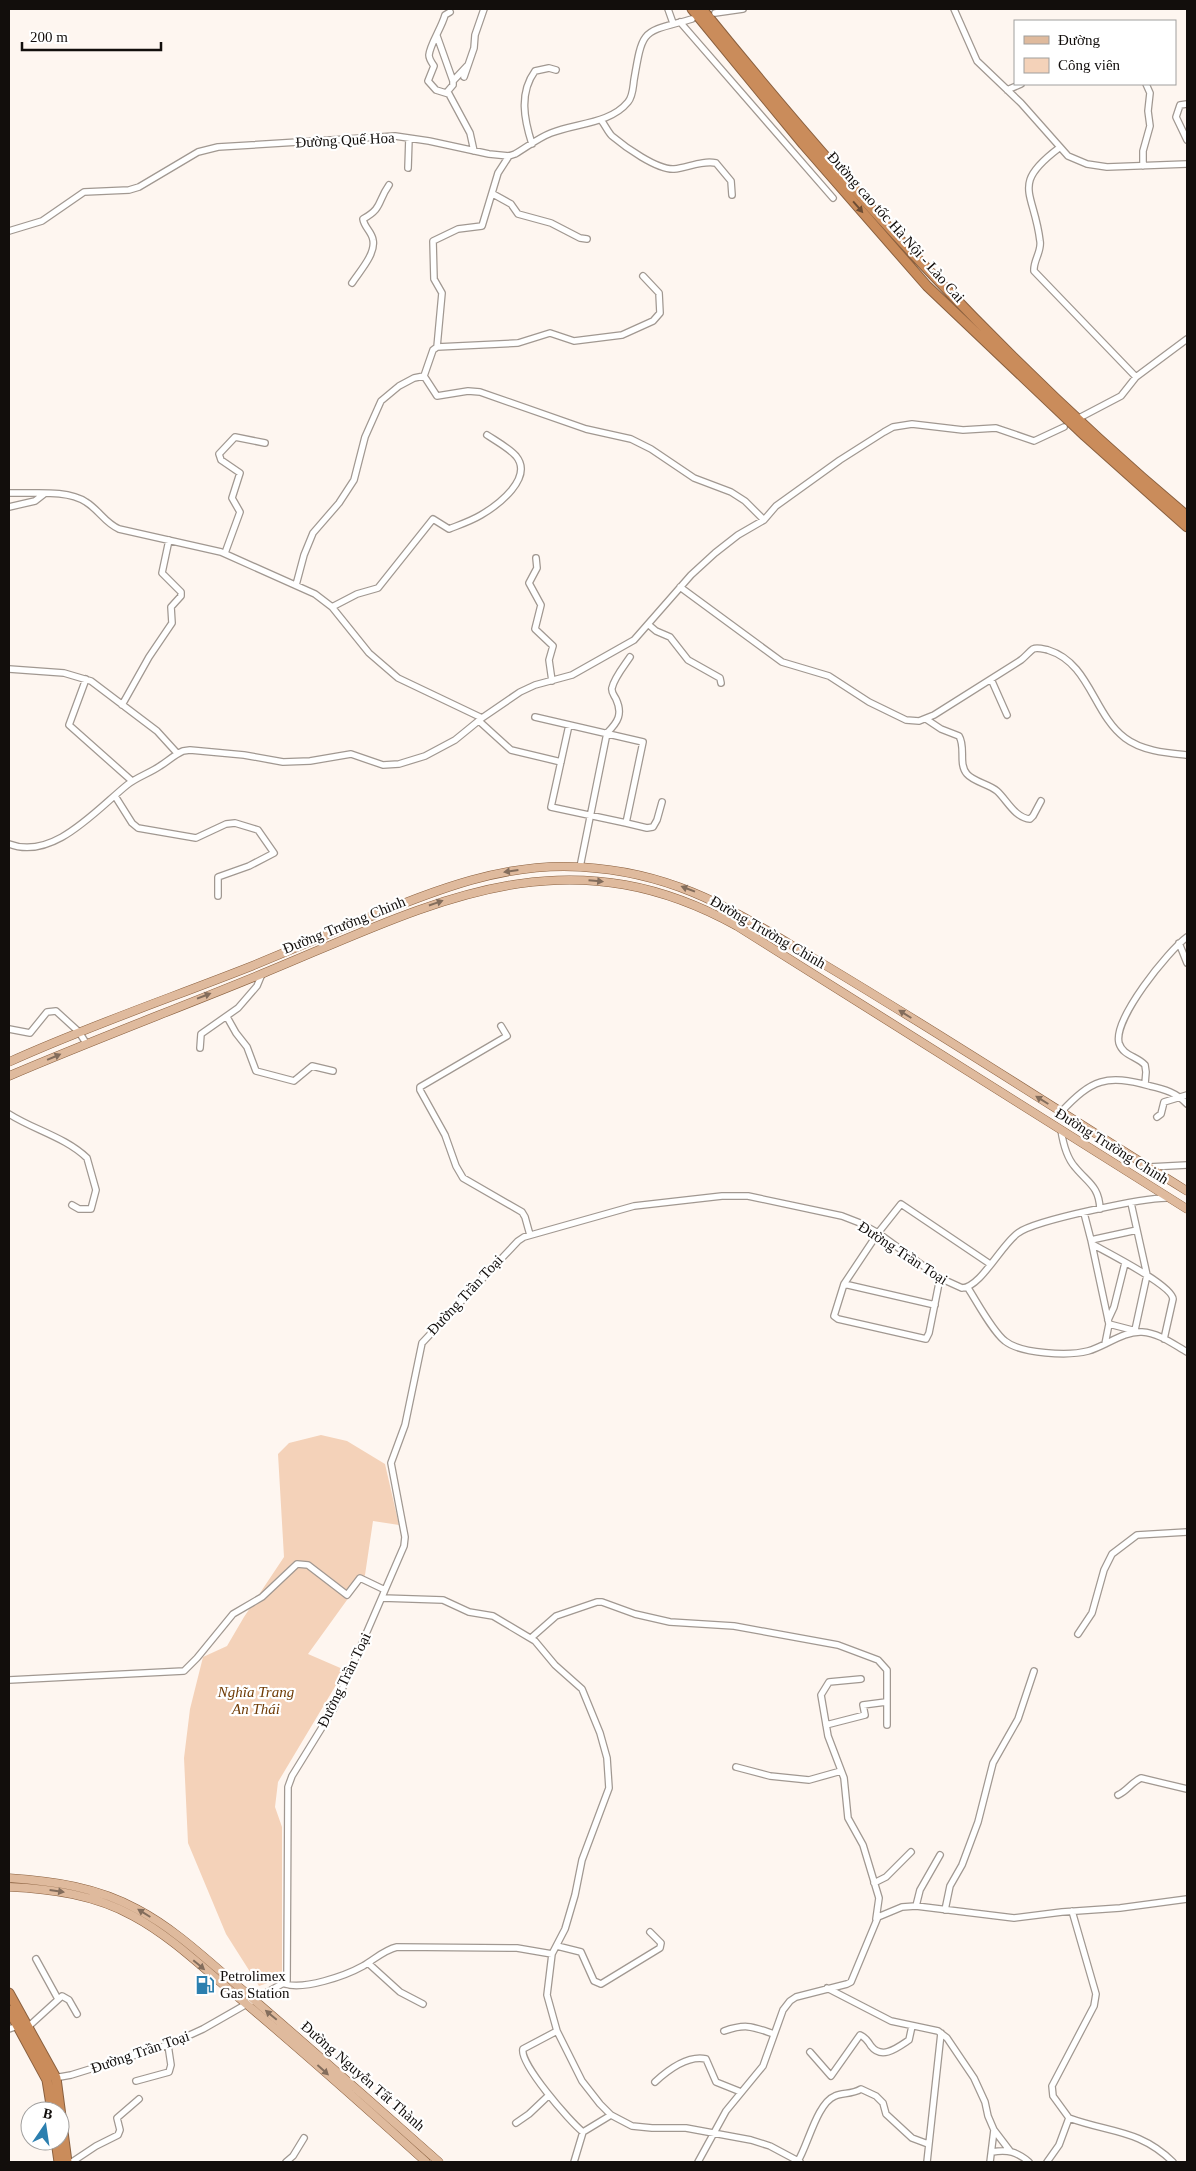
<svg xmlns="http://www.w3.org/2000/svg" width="1196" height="2171" viewBox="0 0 1196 2171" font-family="Georgia,serif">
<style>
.green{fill:#f4d2b9}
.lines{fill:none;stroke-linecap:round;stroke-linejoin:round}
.minor-casing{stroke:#a19891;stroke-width:8}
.major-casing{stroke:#8a603f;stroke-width:9}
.highway-casing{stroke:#8a603f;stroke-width:11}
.minor{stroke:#fff;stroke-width:5.5}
.major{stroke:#dfba9d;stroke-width:8}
.highway{stroke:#ca8c5b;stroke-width:9}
.oneway{fill:#6e4d34}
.oneway2{fill:#836d5c}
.labels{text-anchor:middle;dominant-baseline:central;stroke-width:4.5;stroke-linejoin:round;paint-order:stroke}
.street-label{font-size:15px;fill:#120e0c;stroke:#fff}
.park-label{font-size:15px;font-style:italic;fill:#703c06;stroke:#fff}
.poi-label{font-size:15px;fill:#120e0c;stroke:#fff;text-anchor:start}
</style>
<rect width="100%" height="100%" fill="#fef6f0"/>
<path class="green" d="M321 1435 347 1441 385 1464 399 1525 373 1521 365 1575 308 1654 345 1670 278 1782 275 1807 282 1827V1978L259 1986 226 1934 188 1843 184 1758 190 1709 203 1657 227 1646 244 1617 284 1557 278 1454 289 1443Z"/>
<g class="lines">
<g class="minor-casing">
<path id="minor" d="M668 9 673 23
M954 9 977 61 1021 103 1068 156 1087 164 1107 167 1187 164
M450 12 445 15C442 27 430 44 429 55 429 59 432 63 434 66L428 81 436 90 449 94 470 133 474 151
M715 13 743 9
M680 22 833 198
M437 36 453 81V85L447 92
M464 77 474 48 475 35 484 9
M453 81 467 66
M1007 90 1021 84
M1187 104 1180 105 1176 117 1187 140
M601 120C605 125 608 132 612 136 625 147 657 170 674 169 687 168 702 160 716 163L731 181 732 195
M532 144C524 119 519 93 535 71L549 68 556 70
M1059 148C1010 185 1034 191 1040 241 1042 251 1033 261 1034 271L1136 377
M1143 166V151L1150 126 1148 111 1150 93 1146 84
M408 168 409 138
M493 194 511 204 518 214 551 223 580 238 587 239
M9 231 42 221 84 192 129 190 139 187 198 152 218 147 395 136 429 141 489 154 509 156 515 154C527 147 538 138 551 133 576 123 610 124 628 102 633 96 633 87 634 80 643 27 642 33 692 19
M352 283C359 272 376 254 373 240 372 232 364 227 363 219 383 208 377 202 389 185
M437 347 442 293 434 279 433 241 458 229 482 226 498 173 509 156
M424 376 437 396 468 391 480 392 586 429 631 439 651 449 694 478 731 492 745 501 764 520
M1081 417 1121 396 1136 377 1187 339
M9 493C32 494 67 489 86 502 99 510 105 523 119 529L221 552 315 594 332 607 369 653 398 678 482 718
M9 507 35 501 44 494
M225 553 240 512 232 498 240 473 221 460 219 454 235 437 265 443
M536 558 537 568 529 583 541 605 535 629 553 646 549 660 552 681
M296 585 304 555 313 533 339 503 354 480 365 437 381 401 399 386 414 378 424 376 433 350 437 347 518 343 550 333 574 341 622 335 653 321 660 313 659 293 643 276
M680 587 782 662 829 676 869 702 906 720 919 721 934 715 1021 660C1025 657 1029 652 1033 649 1037 647 1043 649 1048 650 1090 663 1093 714 1125 738 1142 751 1167 753 1187 755
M332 607 357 594 378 588 433 519 449 529C459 525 471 521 481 515 498 505 534 478 516 456 509 448 496 441 487 435
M649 625 656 631 670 637 688 660 720 678 721 683
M9 669 64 673 91 681 157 731 177 753
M86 679 69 725 132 781
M991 679 1007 715
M122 705 149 657 172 623 171 607 181 596V592L162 573 169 540
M535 717 643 742 626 823 551 807 569 725
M926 719 941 729 959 736C966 747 958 764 967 774 974 782 989 784 997 791 1007 800 1015 818 1030 819L1033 816 1041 801
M479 721 511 750 561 762
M115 796 132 823 138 828 196 838 226 824 235 823 258 830 274 853 249 866 218 877V896
M626 823 647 828 653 827 657 820 662 802
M9 844C53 861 96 810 127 785 137 777 150 773 160 766 168 761 174 755 183 751L190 750 244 755 283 762 310 761 351 754 383 765 399 764 425 756 455 740 482 718 520 692 535 685 572 675 634 640 691 575 715 553 738 535 764 520 776 506 840 460 884 432 893 427 912 424 963 430 996 428 1034 441 1064 427
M580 867 607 733C618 722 623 714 616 699 614 695 611 692 612 688 614 678 624 666 630 657
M1179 943 1187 963
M227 1017 236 1033 247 1047 256 1071 294 1081 312 1066 333 1071
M501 1026 507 1036 420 1087V1090L445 1135 456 1166 463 1178 522 1212 525 1217 530 1235
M9 1029 30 1033 47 1012 56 1011 79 1032 86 1043
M200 1048 201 1034 238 1008 257 986 262 974
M1145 1084 1146 1072 1145 1065C1137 1056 1123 1056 1119 1043 1113 1019 1168 951 1187 937
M1061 1112C1092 1079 1106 1074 1150 1086 1164 1089 1177 1093 1187 1104
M9 1114C34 1130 65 1137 87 1158L96 1190 91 1209H79L72 1205
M1157 1117 1161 1114 1164 1102 1187 1095
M1061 1130C1063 1143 1066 1157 1075 1167 1088 1183 1099 1186 1100 1209
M1149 1167 1187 1165
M1084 1213 1091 1240 1137 1230 1131 1203
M1091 1240 1109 1324 1105 1344
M1092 1244C1106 1252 1172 1285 1173 1299L1164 1339
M940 1278 929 1333 926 1339 838 1319 834 1316 844 1284 878 1233 901 1204 990 1264
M844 1284 935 1305
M968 1288C977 1302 993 1332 1005 1341 1021 1354 1069 1356 1088 1351 1106 1346 1123 1331 1142 1332 1159 1333 1173 1344 1187 1352
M1108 1320 1114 1307 1125 1263
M1109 1324 1136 1331
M1135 1330 1147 1275 1137 1230
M382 1598 443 1600 469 1612 493 1616 535 1641 555 1665 582 1689 600 1733 607 1758 609 1788 582 1860 575 1895 565 1929 552 1954 547 1995 557 2031 582 2081 600 2104 611 2115 632 2126 652 2128H686L751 2140 770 2146 800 2162
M1078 1634 1092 1613 1104 1570 1112 1554 1137 1535 1187 1532
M531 1638 556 1616 597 1602H602L635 1614 670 1622 734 1626 838 1645 878 1660 887 1670V1725
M861 1679 829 1682 821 1695 828 1736 844 1778 848 1818 863 1845 879 1898 876 1919
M9 1680 184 1671 197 1658 233 1614 262 1597 297 1564 308 1565 347 1595 360 1578 385 1590
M826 1725 865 1715 863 1705 886 1702
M736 1767 770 1776 809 1780 841 1771
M1118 1795C1127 1791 1132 1782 1141 1778L1187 1789
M874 1883 886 1877 911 1852
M916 1906 920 1890 940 1855
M945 1910 950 1886 962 1865 978 1822 993 1763 1018 1719 1034 1671
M557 1946 581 1952 594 1981 601 1984 660 1948 661 1943 650 1932
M36 1959 58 1999
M368 1963 400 1992 423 2004
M285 1984C304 1990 345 1976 363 1966 375 1959 384 1950 397 1947L517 1948 552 1954
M827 1988 891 2021 938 2031 947 2038 974 2078 985 2102 988 2116 994 2130 990 2162
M28 2027 62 1996 69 2000 77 2014
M9 2029 18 2026
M557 2031 523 2049C519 2063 570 2122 583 2132L611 2115
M724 2031C747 2023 753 2027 774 2034
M810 2052 831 2076 860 2035C865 2037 868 2041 871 2046 882 2060 897 2048 909 2040L912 2026
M54 2078 71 2075 168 2045 203 2029 287 1981 288 1787 292 1776 334 1708 404 1546 405 1537 391 1463 405 1425 422 1343 518 1241 524 1237 634 1206 722 1196H748L842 1216 860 1223 878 1233 940 1278 962 1288C981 1287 1001 1245 1018 1233 1035 1220 1147 1197 1169 1198
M136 2081 169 2072 171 2065 168 2045
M655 2082C668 2070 688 2055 706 2059L716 2082 741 2092
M1069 2118C1110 2133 1139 2129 1173 2162
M516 2123 529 2114 548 2096
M994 2130 1010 2151
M992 2152C1008 2149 1017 2152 1029 2162
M798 2161C808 2145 817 2103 835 2096 842 2092 851 2095 861 2089L876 2096 883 2103 886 2114 912 2138 928 2144
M72 2162 96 2146 118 2135 120 2130 117 2118 139 2099
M286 2162 293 2156 304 2138
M574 2162 583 2132
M698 2162 726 2111 763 2066 783 2010 790 2001 796 1997 847 1984 851 1982 878 1917 902 1907 916 1906 1014 1918 1062 1912 1120 1908 1187 1899
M927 2162 941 2033
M1047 2162 1059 2145 1069 2118 1053 2096 1052 2086 1094 2006 1096 1994 1072 1911"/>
</g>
<g class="major-casing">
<path id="major" d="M9 1062C88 1026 171 998 252 966 291 950 329 934 367 918 436 890 505 862 581 867 667 872 722 903 793 946 827 966 860 986 894 1007 992 1067 1089 1130 1187 1191
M9 1076C93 1040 179 1008 264 973 429 905 562 829 737 926L1187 1209
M9 1878C53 1881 97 1887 137 1909 177 1930 210 1963 245 1992 310 2048 375 2105 439 2162
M9 1887C52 1889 95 1895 133 1916 172 1937 204 1969 238 1997 302 2051 364 2106 426 2162"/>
</g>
<g class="highway-casing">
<path id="highway" d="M692 9 803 144 927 286 1085 436 1187 527
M702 9C850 192 1007 365 1187 516
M9 1993 56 2078 67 2162
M9 2010 47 2080 52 2111
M56 2141 59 2162"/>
</g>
<use href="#minor" class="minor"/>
<use href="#major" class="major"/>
<use href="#highway" class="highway"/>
</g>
<defs><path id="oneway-solid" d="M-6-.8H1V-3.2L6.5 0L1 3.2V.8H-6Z" transform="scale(1.25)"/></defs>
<use class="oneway" href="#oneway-solid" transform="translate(858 207) rotate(49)"/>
<g class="oneway2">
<use href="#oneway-solid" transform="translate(511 871) rotate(172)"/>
<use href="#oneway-solid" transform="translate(596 881) rotate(5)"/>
<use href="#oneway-solid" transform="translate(688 889) rotate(-159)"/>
<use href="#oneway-solid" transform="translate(436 903) rotate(-19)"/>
<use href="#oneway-solid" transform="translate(204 996) rotate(-21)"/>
<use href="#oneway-solid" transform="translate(905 1014) rotate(-148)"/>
<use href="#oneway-solid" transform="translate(54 1057) rotate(-23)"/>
<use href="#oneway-solid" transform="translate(1042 1100) rotate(-148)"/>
<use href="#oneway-solid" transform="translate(57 1891) rotate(8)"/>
<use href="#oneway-solid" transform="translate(144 1913) rotate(-148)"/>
<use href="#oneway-solid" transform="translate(199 1965) rotate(40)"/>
<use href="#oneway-solid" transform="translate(271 2015) rotate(-140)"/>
<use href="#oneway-solid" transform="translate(323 2070) rotate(42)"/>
</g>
<defs>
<g id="fuel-bare" transform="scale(1.5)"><path d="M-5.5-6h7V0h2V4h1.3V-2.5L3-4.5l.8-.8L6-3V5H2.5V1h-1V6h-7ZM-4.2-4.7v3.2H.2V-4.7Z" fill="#2b7faf" stroke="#fff" stroke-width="2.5" paint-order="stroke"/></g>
</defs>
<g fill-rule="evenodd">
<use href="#fuel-bare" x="205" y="1985"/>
</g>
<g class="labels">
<g class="street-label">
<text transform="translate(345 140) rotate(-3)">Đường Quế Hoa</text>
<text transform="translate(896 227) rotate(48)">Đường cao tốc Hà Nội - Lào Cai</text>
<text transform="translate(344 925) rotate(-22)">Đường Trường Chinh</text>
<text transform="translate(768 932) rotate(30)">Đường Trường Chinh</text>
<text transform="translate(1112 1146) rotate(32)">Đường Trường Chinh</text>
<text transform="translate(903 1253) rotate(33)">Đường Trần Toại</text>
<text transform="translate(465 1295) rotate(-47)">Đường Trần Toại</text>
<text transform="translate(344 1680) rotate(-64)">Đường Trần Toại</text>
<text transform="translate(140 2052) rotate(-19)">Đường Trần Toại</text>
<text transform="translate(363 2076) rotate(41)">Đường Nguyễn Tất Thành</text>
</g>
<g class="park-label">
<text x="256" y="1692">Nghĩa Trang<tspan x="256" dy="17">An Thái</tspan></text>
</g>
<g class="poi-label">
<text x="220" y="1976">Petrolimex<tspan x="220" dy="17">Gas Station</tspan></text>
</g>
</g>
<rect width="1196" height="2171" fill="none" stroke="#120e0c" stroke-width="20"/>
<rect x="1014" y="20" width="162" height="65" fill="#ffffff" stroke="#a09f9e"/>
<rect x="1024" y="36" width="25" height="8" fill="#dfba9d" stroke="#a09f9e"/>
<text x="1058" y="45" font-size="15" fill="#120e0c">Đường</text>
<rect x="1024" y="58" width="25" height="15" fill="#f4d2b9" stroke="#a09f9e"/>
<text x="1058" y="70" font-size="15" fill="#120e0c">Công viên</text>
<g transform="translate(45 2126) rotate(13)"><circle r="24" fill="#ffffff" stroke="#a09f9e"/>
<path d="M0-4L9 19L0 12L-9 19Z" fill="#2b7faf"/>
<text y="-8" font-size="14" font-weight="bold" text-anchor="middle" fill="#120e0c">B</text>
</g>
<path d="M22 42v8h139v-8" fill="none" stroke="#120e0c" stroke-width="2.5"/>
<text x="30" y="42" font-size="15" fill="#120e0c" stroke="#ffffff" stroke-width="4" paint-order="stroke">200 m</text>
</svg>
